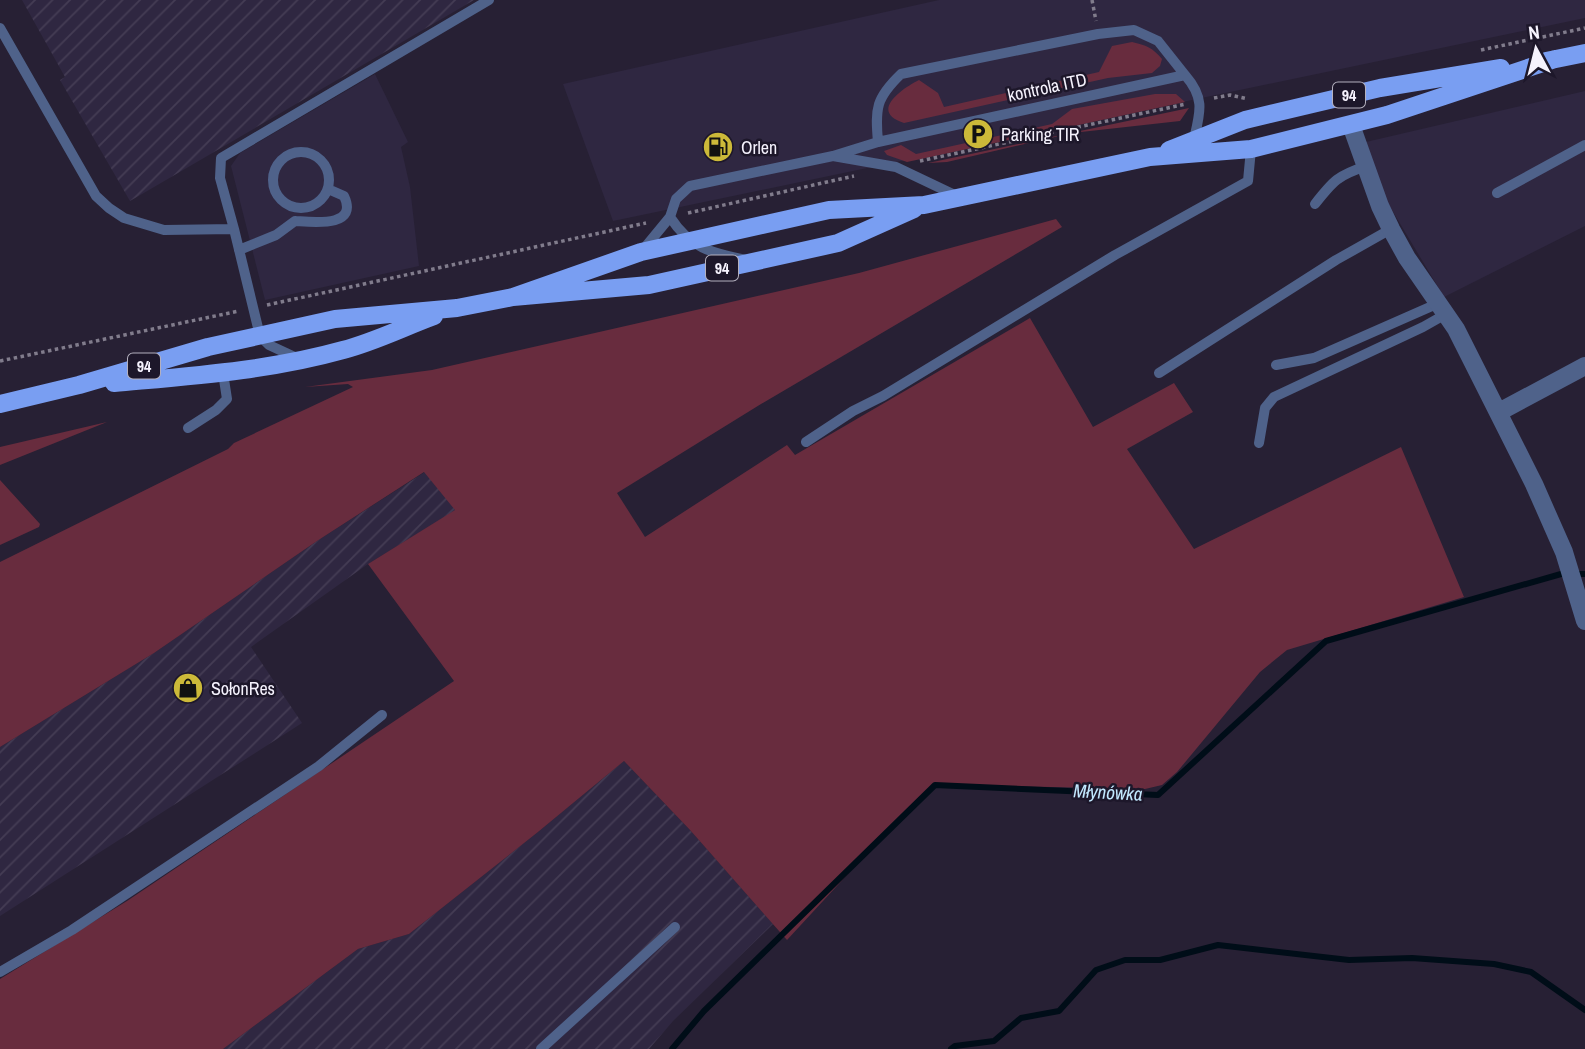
<svg xmlns="http://www.w3.org/2000/svg" width="1585" height="1049" viewBox="0 0 1585 1049" font-family="'Archivo Narrow',sans-serif">
<style>
.built{fill:#2f2741}
.industrial{fill:url(#industrial-furrows)}
.green{fill:#682c3e}
.lines{fill:none;stroke-linecap:round;stroke-linejoin:round}
.stream{stroke:#000d18;stroke-width:6}
.path{stroke:#817c8c;stroke-width:3.5;stroke-dasharray:3.5 3.5;stroke-linecap:butt}
.lane{stroke:#4f628a;stroke-width:10}
.street{stroke:#4f628a;stroke-width:18}
.primary{stroke:#799ef2;stroke-width:18}
.labels{text-anchor:middle;dominant-baseline:central;stroke-width:5;stroke-linejoin:round;paint-order:stroke}
.shield{fill:#1d172a;stroke:#b4b0be;stroke-width:2}
.shield-label{font-size:16px;font-weight:bold;fill:#f5f2fd}
.street-label{font-size:18px;fill:#f5f2fd;stroke:#1d172a}
.poi-label{font-size:18px;fill:#f5f2fd;stroke:#1d172a;text-anchor:start}
.water-label{font-size:19px;font-style:italic;fill:#c2e8fe;stroke:#1d172a}
</style>
<defs>
<pattern id="industrial-furrows" width="10" height="10" patternUnits="userSpaceOnUse" patternTransform="scale(1.75)"><rect width="10" height="10" fill="#2f2741"/><path d="M-1 1l2-2M0 10L10 0M9 11l2-2" fill="none" stroke="#443c54"/></pattern>
</defs>
<rect width="100%" height="100%" fill="#272034"/>
<path class="built" d="M939 0H1585V18L613 221 563 84Z
M375 74 408 142 401 147 410 187 419 266 265 300 231 166 240 153Z
M1585 91V226L1444 297 1353 145Z"/>
<path class="industrial" d="M22 0H474L130 201 60 80 65 77Z
M425 472 456 510 368 564 251 647 302 723 0 916V747L154 653 317 541Z
M624 761 690 830 773 924 673 1021 649 1049H223L358 949 409 934 538 832Z"/>
<path class="green" d="M1132 42C1146 45 1153 48 1162 59L1160 66 1152 73 1108 78 904 123C869 112 901 89 919 80L938 93 944 107 1099 72 1112 46Z
M1155 94H1176L1185 102 907 162 887 155 884 151 901 145 916 154 1052 124 1072 109Z
M1189 108 1180 121 1072 133 947 162 928 163Z
M1056 219 1062 227 761 404 617 493 645 537 787 445 795 455 1030 318 1093 427 1174 383 1193 412 1127 449 1194 549 1401 447 1464 597 1287 650 1260 672 1177 772 1162 785 1145 789 960 785 935 788 919 797 787 940 690 830 624 761 538 832 409 934 358 949 223 1049H0V979L127 901 454 681 368 564 455 510 424 472 317 541 154 653 0 747V562L228 449 234 443 353 387 348 384 305 387 432 370 859 273Z
M107 422 0 465V447Z
M0 480 40 524 39 527 0 545Z"/>
<g class="lines">
<path class="stream" d="M672 1049 704 1011 935 785 1158 795 1326 641 1561 574H1585
M951 1049 955 1046 994 1041 1021 1018 1059 1011 1096 970 1125 960H1160L1218 945 1349 960 1412 958 1494 964 1531 972 1585 1010"/>
<path class="path" d="M1092 0 1096 21
M1481 50 1585 28
M1214 98 1230 95 1248 99
M920 161 1186 104
M688 213 854 176
M267 305 646 223
M0 361 239 311"/>
<path class="lane" d="M0 28 96 196 109 208 124 218 164 230 234 229 260 336 269 345 299 359
M878 142C875 108 876 98 901 74L1098 34 1134 30 1158 41 1185 75
M273 180a28 28 0 1 1 56 0a28 28 0 1 1-56 0Z
M833 156 878 142 1185 75C1206 99 1200 113 1193 143
M1497 193 1585 145
M1315 204C1333 181 1338 175 1367 166
M670 217C690 248 711 253 746 260
M234 229 220 178 221 158 489 0
M239 250 276 235 295 221C313 222 359 228 344 196L328 189
M642 251 670 217 676 199 690 186 833 156 896 167 959 197
M1276 365 1314 358 1439 303
M1159 373 1336 260 1391 229
M188 428 216 410 227 399 223 373
M806 442 853 411 883 396 1115 255 1248 181 1251 149
M1259 443 1265 408 1274 397 1423 327 1446 314
M0 972 72 930 319 766 382 715
M541 1049 675 927"/>
<path class="street" d="M1351 125 1380 206 1391 229 1407 258 1456 329 1534 484 1564 552 1585 621
M1499 412 1585 366"/>
<path class="primary" d="M1546 61 1585 53
M1169 150 1245 120 1380 88 1501 68
M513 297 641 252 829 210 924 205 1150 157 1251 149 1387 115 1555 59
M114 383C190 376 268 371 343 350 374 342 404 327 434 316
M0 404 79 385 208 347 335 319 457 308 513 297 649 285 838 243 914 209"/>
</g>
<defs>
<g id="parking-disc" transform="scale(1.575)"><circle r="9.5" fill="#ccb939" stroke="#1d172a"/><path d="M-3.5-5.5H1a3.5 3.5 0 0 1 0 7H-1V5.5H-3.5ZM-1-3.4V-.6H.8a1.4 1.4 0 0 0 0-2.8Z" fill="#111"/></g>
<g id="fuel-disc" transform="scale(1.575)"><circle r="9.5" fill="#ccb939" stroke="#1d172a"/><path d="M-5.5-6h7V0h2V4h1.3V-2.5L3-4.5l.8-.8L6-3V5H2.5V1h-1V6h-7ZM-4.2-4.7v3.2H.2V-4.7Z" fill="#111"/></g>
<g id="shop-disc" transform="scale(1.575)"><circle r="9.5" fill="#ccb939" stroke="#1d172a"/><path d="M-5-2.5h2.3a2.7 3.5 0 0 1 5.4 0H5L5.5 6h-11ZM-1.5-2.5h3a1.5 2.3 0 0 0-3 0Z" fill="#111"/></g>
</defs>
<g fill-rule="evenodd">
<use href="#parking-disc" x="978" y="134"/>
<use href="#fuel-disc" x="718" y="147"/>
<use href="#shop-disc" x="188" y="688"/>
</g>
<g class="labels">
<g class="shield">
<rect x="1333" y="82.5" width="32" height="25" rx="5"/>
<rect x="706" y="255.5" width="32" height="25" rx="5"/>
<rect x="128" y="353.5" width="32" height="25" rx="5"/>
</g>
<g class="shield-label">
<text x="1349" y="95">94</text>
<text x="722" y="268">94</text>
<text x="144" y="366">94</text>
</g>
<g class="street-label">
<text transform="translate(1047 87) rotate(-12)">kontrola ITD</text>
</g>
<g class="poi-label">
<text x="1001" y="134">Parking TIR</text>
<text x="741" y="147">Orlen</text>
<text x="211" y="688">SołonRes</text>
</g>
<g class="water-label">
<text transform="translate(1108 792) rotate(3)">Młynówka</text>
</g>
</g>
<g transform="translate(1536 49) rotate(353)" stroke="#1d172a" stroke-width="5" paint-order="stroke">
<path d="M0-5L12 26L0 18L-12 26Z" fill="#f5f2fd"/>
<text y="-10" font-size="19" font-weight="bold" text-anchor="middle" fill="#f5f2fd">N</text>
</g>
</svg>
